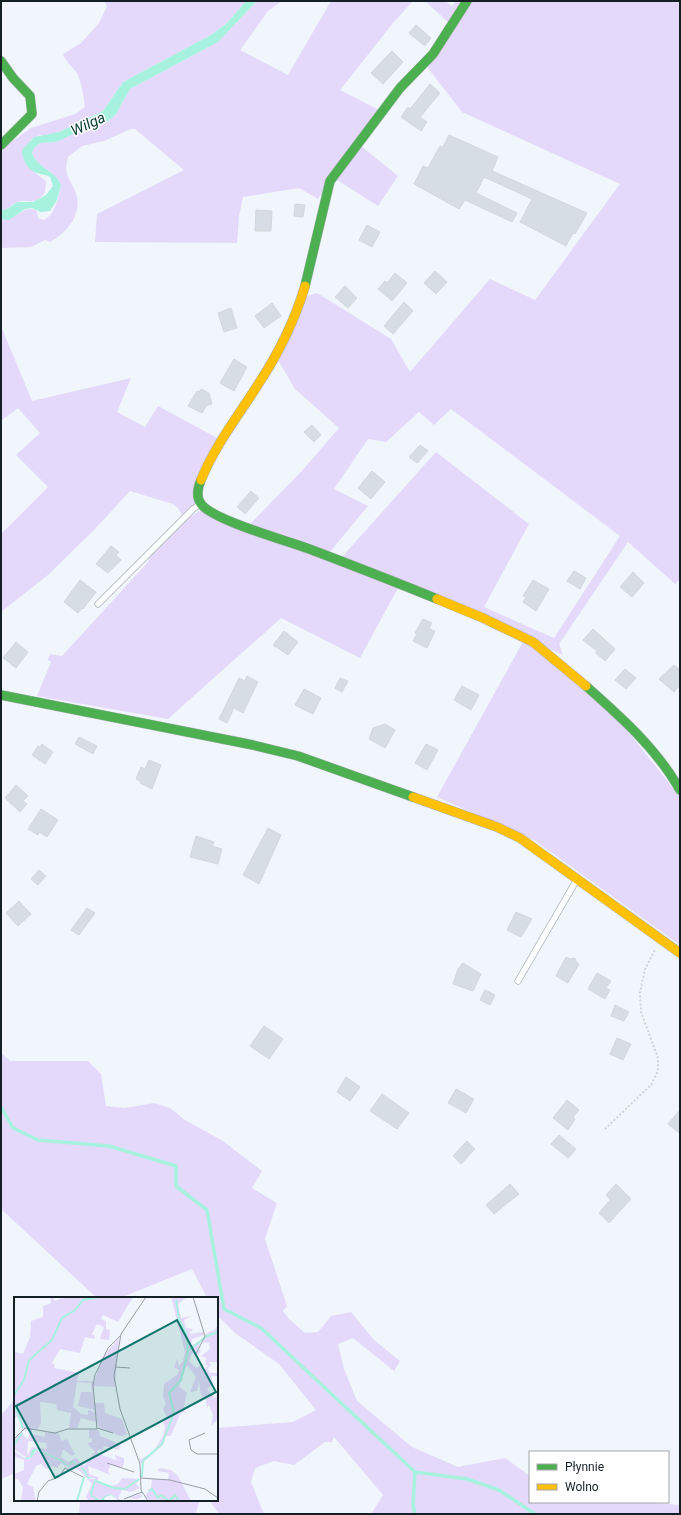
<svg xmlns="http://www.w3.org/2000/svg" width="681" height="1515" viewBox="0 0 681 1515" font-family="Roboto,sans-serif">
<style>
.green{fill:#e4d9fa}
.water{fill:#a7f2de}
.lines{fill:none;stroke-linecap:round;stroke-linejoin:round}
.stream{stroke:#a7f2de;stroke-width:3.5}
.building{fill:#d7dde4;stroke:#d3d7de}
.lane-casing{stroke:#a9b0b6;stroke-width:7}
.fast-casing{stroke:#a9b0b6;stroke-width:10}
.slow-casing{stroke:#a9b0b6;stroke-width:10}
.path{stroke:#d2d4d7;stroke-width:2;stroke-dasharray:2 2;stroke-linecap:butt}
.lane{stroke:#fdfefe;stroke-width:5.5}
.fast{stroke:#4caf50;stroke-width:9}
.slow{stroke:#ffc107;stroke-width:9}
.labels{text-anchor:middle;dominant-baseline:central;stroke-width:3;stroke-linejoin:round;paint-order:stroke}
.water-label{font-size:15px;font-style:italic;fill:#06392d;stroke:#fff}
.inset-river{fill:none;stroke:#a7f2de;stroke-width:2}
.inset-road{fill:none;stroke:#98a0a6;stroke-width:1}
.view{fill:#0f766e;fill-opacity:0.15;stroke:#0f766e;stroke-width:2}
.inset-edge{fill:none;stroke:#141f26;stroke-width:2}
</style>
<rect width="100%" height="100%" fill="#f0f6fb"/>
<path class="green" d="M104 1H246L227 23 211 35 123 82 103 111 59 132 49 135H40L30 140 34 172 46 181 45 192C36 207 27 198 17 202 11 205 9 210 1 211V149L31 128 75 114 85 107C84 99 81 77 76 72 71 65 66 62 63 54L81 43 99 23 107 6Z
M257 1H282L268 11 240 50 288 75 331 1H413L393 23 340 90 379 110 318 199 299 188 243 197 239 216 237 243 95 242 97 214 184 170 135 129H131L104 141 82 146 68 157C62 178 73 180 77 197 81 217 65 234 50 242L45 240 31 247 1 248V219C17 222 23 203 37 211L38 218 44 220C56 214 58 197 61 185 55 170 37 168 32 153L34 148 40 143 56 142 78 132 106 123 116 114 130 89 218 42Z
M425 1H445L452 6 456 1H462L449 23Z
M470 1H680V579L675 584 628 542 559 644 563 655 341 558 436 452 529 524 484 607 554 638 620 536 451 409 434 425 419 412 386 442 368 439 334 489 368 506 329 553 249 525 300 473 339 428 295 389 278 360 307 296 317 293 391 339 410 372 490 279 535 300 620 184 462 112 427 67Z
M361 146 398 176 378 206 337 180Z
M1 326 32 401 131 378 117 412 145 427 158 406 219 439 195 503 182 515 178 508 173 504 130 491 94 530 48 575 1 612V534L48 487 16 455 40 433 18 408 1 421Z
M204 509 399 586 360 658 281 618 168 719 37 696 51 662 48 660 50 654 62 656 148 562 150 556C167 540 182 518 204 509Z
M524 640 614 714 680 797V945L534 840 437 797Z
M1 1053 10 1061H88L101 1074 106 1106 125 1108 154 1103 170 1108 185 1120 223 1141 262 1171 252 1188 277 1203 265 1239 287 1306 283 1311 289 1319 305 1333 318 1332 331 1316 351 1312 374 1340 400 1361 394 1371 353 1338 338 1344 344 1369 357 1401 412 1447 458 1467 505 1458 530 1476V1502H643L680 1505V1514H371L383 1495 334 1437 332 1442H325L294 1465 274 1461 255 1468 251 1482 264 1514H219L209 1500H217V1428L293 1422 316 1410 279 1364 235 1333 217 1315V1298H207L192 1269 120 1298H97L1 1209Z
M15 1399V1473L1 1479V1415Z
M80 1500H200L196 1512 198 1514H79Z"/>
<path class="water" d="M246 1H257L218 42 130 89 116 114 106 123 78 132 56 142 40 143 34 148 32 153C37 168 55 170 61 185L57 200 50 211 41 212 32 208 25 209 9 220 1 219V211L9 208 17 202H33L46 195 53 186 50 177C46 174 42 175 37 173 28 170 22 160 22 150L34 137 59 132 103 111 123 82 211 35 227 23Z"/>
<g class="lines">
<path class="stream" d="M1 1107 13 1128 38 1140 109 1146 176 1166V1186L207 1210 224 1309 261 1328 415 1472 413 1505 415 1514
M415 1472 467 1479 499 1490 535 1514"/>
</g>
<path class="building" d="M416 25 431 38 425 46 409 33Z
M392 51 403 62 383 84 371 73Z
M430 84 440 93 420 117 427 122 421 131 401 117 408 107 410 109Z
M449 135 498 157 492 171 587 213 575 234 573 233 566 246 520 222 532 199 484 177 476 193 517 213 512 222 465 200 459 209 414 184 423 166 428 168 440 146 443 147Z
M295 204 305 205 303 217 294 216Z
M256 210 272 211 271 231H255Z
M367 225 380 232 372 247 359 240Z
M435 271 447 282 436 294 424 283Z
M395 273 407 283 392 301 378 289 385 281 387 283Z
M345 286 357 298 348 308 335 297Z
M404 302 413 311 393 334 384 326Z
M272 303 281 316 264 328 255 316Z
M231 308 237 328 224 332 218 313Z
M234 359 247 367 234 391 220 383Z
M201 389 209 393 212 404 207 405 202 413 188 406 197 391 199 392Z
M312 425 321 435 314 442 304 432Z
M420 445 428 451 417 463 409 457Z
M372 471 385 482 371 499 358 488Z
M251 491 259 498 245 514 237 507Z
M111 546 119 552 116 555 121 560 108 573 96 564Z
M574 571 586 578 580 589 567 581Z
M633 572 644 583 632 597 620 587Z
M80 580 96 592 83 609 82 608 78 613 64 602Z
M533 580 549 589 536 611 523 602 526 597 523 596Z
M423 619 432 623 429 629 435 631 427 648 413 641 417 634 415 633Z
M593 629 615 649 605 661 596 653 597 651 583 640Z
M284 631 298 642 288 655 273 645Z
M16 642 28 652 16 668 3 658Z
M674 665 680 670V685L674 692 659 679Z
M625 669 636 678 626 689 615 680Z
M247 676 258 682 243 713 234 708 227 723 219 719 239 678 245 681Z
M340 678 348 681 342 692 335 688Z
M462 686 479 695 471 710 454 700Z
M304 689 321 698 313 714 295 705Z
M385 724 395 730 385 748 369 739 373 728Z
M79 737 97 746 93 754 75 744Z
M42 744 53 752 45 764 32 755 38 746 40 747Z
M426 744 438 750 427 770 415 763Z
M149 760 161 765 152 789 140 783 141 781 136 779 141 767 145 769Z
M16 785 28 796 23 801 27 804 20 812 5 798Z
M41 809 58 820 47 837 39 832 38 835 28 829Z
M268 828 281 835 259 884 243 875Z
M196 836 214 842 212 846 222 849 218 864 190 857Z
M39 870 46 876 38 885 31 879Z
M19 901 31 914 18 926 6 913Z
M87 908 95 913 79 935 71 930Z
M516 912 532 919 521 937 507 930Z
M566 957 570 959 575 958 576 962 579 964 568 983 556 976Z
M463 963 481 974 473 991 453 984 458 969Z
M597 973 611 981 606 988 610 990 605 999 588 989Z
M485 990 495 995 490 1005 480 1000Z
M615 1005 629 1012 624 1021 611 1016Z
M264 1026 283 1039 269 1059 250 1046Z
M617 1038 631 1044 623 1060 610 1054Z
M346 1077 360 1087 350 1101 337 1092Z
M456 1089 474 1099 466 1113 448 1103Z
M382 1094 409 1113 397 1129 370 1111Z
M567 1100 579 1110 573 1117 575 1119 568 1130 553 1118Z
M680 1110V1134L668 1124Z
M559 1135 576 1149 568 1158 551 1144Z
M467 1141 475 1149 461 1164 453 1156Z
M510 1184 519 1194 494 1214 486 1205Z
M616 1184 631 1199 609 1223 599 1213 610 1200 606 1195Z"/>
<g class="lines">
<g class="lane-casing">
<path id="lane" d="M98 604 193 509 199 505
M518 981 576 881"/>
</g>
<g class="fast-casing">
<path id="fast" d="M1 61 13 78 30 96 32 114 1 145
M305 286 330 181 400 88 433 54 467 1
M201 480C198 487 196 497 201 504 214 521 289 541 312 550 354 566 396 582 437 599
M586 686C621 717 657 749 680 790
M1 695 253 745 298 756 413 797"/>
</g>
<g class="slow-casing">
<path id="slow" d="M201 480C215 445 239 415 259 383 278 354 295 320 305 286
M437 599 483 618 533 642 586 686
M413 797 497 827 520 838 680 953"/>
</g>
<path class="path" d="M605 1129 651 1085 658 1071V1058L641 1012 640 993 645 969 655 950"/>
<use href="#lane" class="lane"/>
<use href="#fast" class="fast"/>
<use href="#slow" class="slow"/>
</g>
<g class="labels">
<g class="water-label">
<text transform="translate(88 124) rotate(-25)">Wilga</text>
</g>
</g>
<g transform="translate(14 1297)">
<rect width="204" height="204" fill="#f0f6fb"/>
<path d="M36 0H39L41 4 50 0H119L104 25 89 18 87 22 92 24V32L96 33 95 43 86 42 90 30 83 27 78 37 81 39 80 42 71 40 66 56 46 52 38 66 41 68 40 71 65 76 63 84H79V89L88 61 105 41 101 90 79 89V95L80 106H90L91 116 108 122 113 138 107 139 86 132 83 125 67 121 63 131 55 132 57 116 43 113 42 107 26 105 27 126 24 132 11 131 18 132 17 137 31 140V135L44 136 48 144 53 142 61 157 58 159 49 152 47 160 54 165 62 161 70 169 81 155 73 146 78 145V142L75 141V133H85L86 139 106 147 105 153 90 149 88 154 85 152 83 156 107 165 102 162 101 158 110 161V166L108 171 96 168 94 175 97 178 74 169 75 177 84 180V185L98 189 104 187 108 181 126 182 122 187 126 191 117 195 108 193 104 201 109 204 113 201 127 197 128 199 124 202 114 201 109 204H105L97 197 86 203 77 197 82 181H74L70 171H65L61 164H57L55 169 48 163 24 152H19L16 160 13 161 0 152V143L7 135 14 143 16 133 8 134 10 131 8 132 7 125 3 120 0 121V46L1 55 9 57 16 40 17 24 29 20V9L37 6ZM63 85 77 86 78 95H67L64 109 81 113 80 106 83 123 81 115 74 113V118L67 117 59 110ZM14 144 32 146 33 152 18 150 13 159ZM157 0H173L164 7 167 21 178 19 170 23 172 31 179 32 175 37 189 35 190 38 178 42 177 49 185 44 186 50 183 52 187 54 184 58 178 56 175 64 182 71 189 67V75L194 68H191L192 61 187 59 196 52 195 46 189 45V42L194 35 201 33 204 27V65H195L197 68 194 71 195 76H204V79H197L199 87 193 92 200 100 198 102 204 98V122L197 129 199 118 195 108 193 111 192 103 187 98 185 84 183 94 176 95 182 80 173 68 165 89 173 96 169 113 175 117 169 115 166 117 157 139H151L150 147 127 167 125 161 127 162 139 155 149 139 151 129 149 126 153 120 149 112 152 107 149 100 150 87 164 77 165 73 160 70 163 62 165 69 169 64 171 55ZM23 153 47 164 54 170 59 165 72 176 74 182H81L76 196 84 204H75L72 200 78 187 69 177 62 171 56 172 47 166 43 171 38 169 32 172 27 167 22 169 13 187 19 190 22 204H7L9 190 4 182H0V177L10 173V163L0 159V154L10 161 16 162ZM146 171 157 173 164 179 177 204H136L131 199 136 192 129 196 137 191 138 182H154L155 176 143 174Z" fill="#e4d9fa" fill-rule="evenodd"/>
<path d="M0 152 11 161 16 160 18 153 22 152 48 163 54 169 57 164H60L65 171H70L73 176 74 180H78L82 182 78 198 86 203 91 199 97 197 105 204 97 198 91 200 90 204H84L77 199 76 196 81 182 78 180 74 182 69 173 65 171 59 165 54 170 47 164 22 153 17 161 12 162Z" fill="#a7f2de"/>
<path class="inset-river" d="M162 3 165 22 172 36 174 54M0 98 10 83 15 63 38 43 48 21 61 13 69 3 85 0M0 106 9 131M0 148 8 136M128 180 129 164 148 147 160 116 155 96 167 83 174 54 193 39 204 35M82 184 100 191 111 192 125 182M135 194 138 192 144 201 147 198 155 204M63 204 70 180M155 204 161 198 165 204"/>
<path class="inset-road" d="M132 0 107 37 100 79 106 112 126 167 127 193 134 204M179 0 191 39 182 57M101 70 116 71M83 131 99 136M191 136 175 143 177 153 183 157H204M0 142 11 131 41 136 54 132H83L79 88 81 78 94 51 106 39M93 166 120 175M126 181 156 183 191 192 204 201M110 202 128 195M23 204 25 195 34 184 45 180 51 171 69 180"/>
<path class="view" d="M163 23 202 95 41 181 2 109Z"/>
<rect width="204" height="204" class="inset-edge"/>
</g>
<rect width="681" height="1515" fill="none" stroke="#141f26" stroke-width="4"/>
<rect x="529" y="1451" width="140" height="52" fill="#ffffff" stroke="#a1a5a8"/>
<rect x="537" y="1464" width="20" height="6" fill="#4caf50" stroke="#a1a5a8"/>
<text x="565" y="1471" font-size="12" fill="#141f26">Płynnie</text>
<rect x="537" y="1484" width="20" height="6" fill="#ffc107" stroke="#a1a5a8"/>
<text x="565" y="1491" font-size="12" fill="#141f26">Wolno</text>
</svg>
